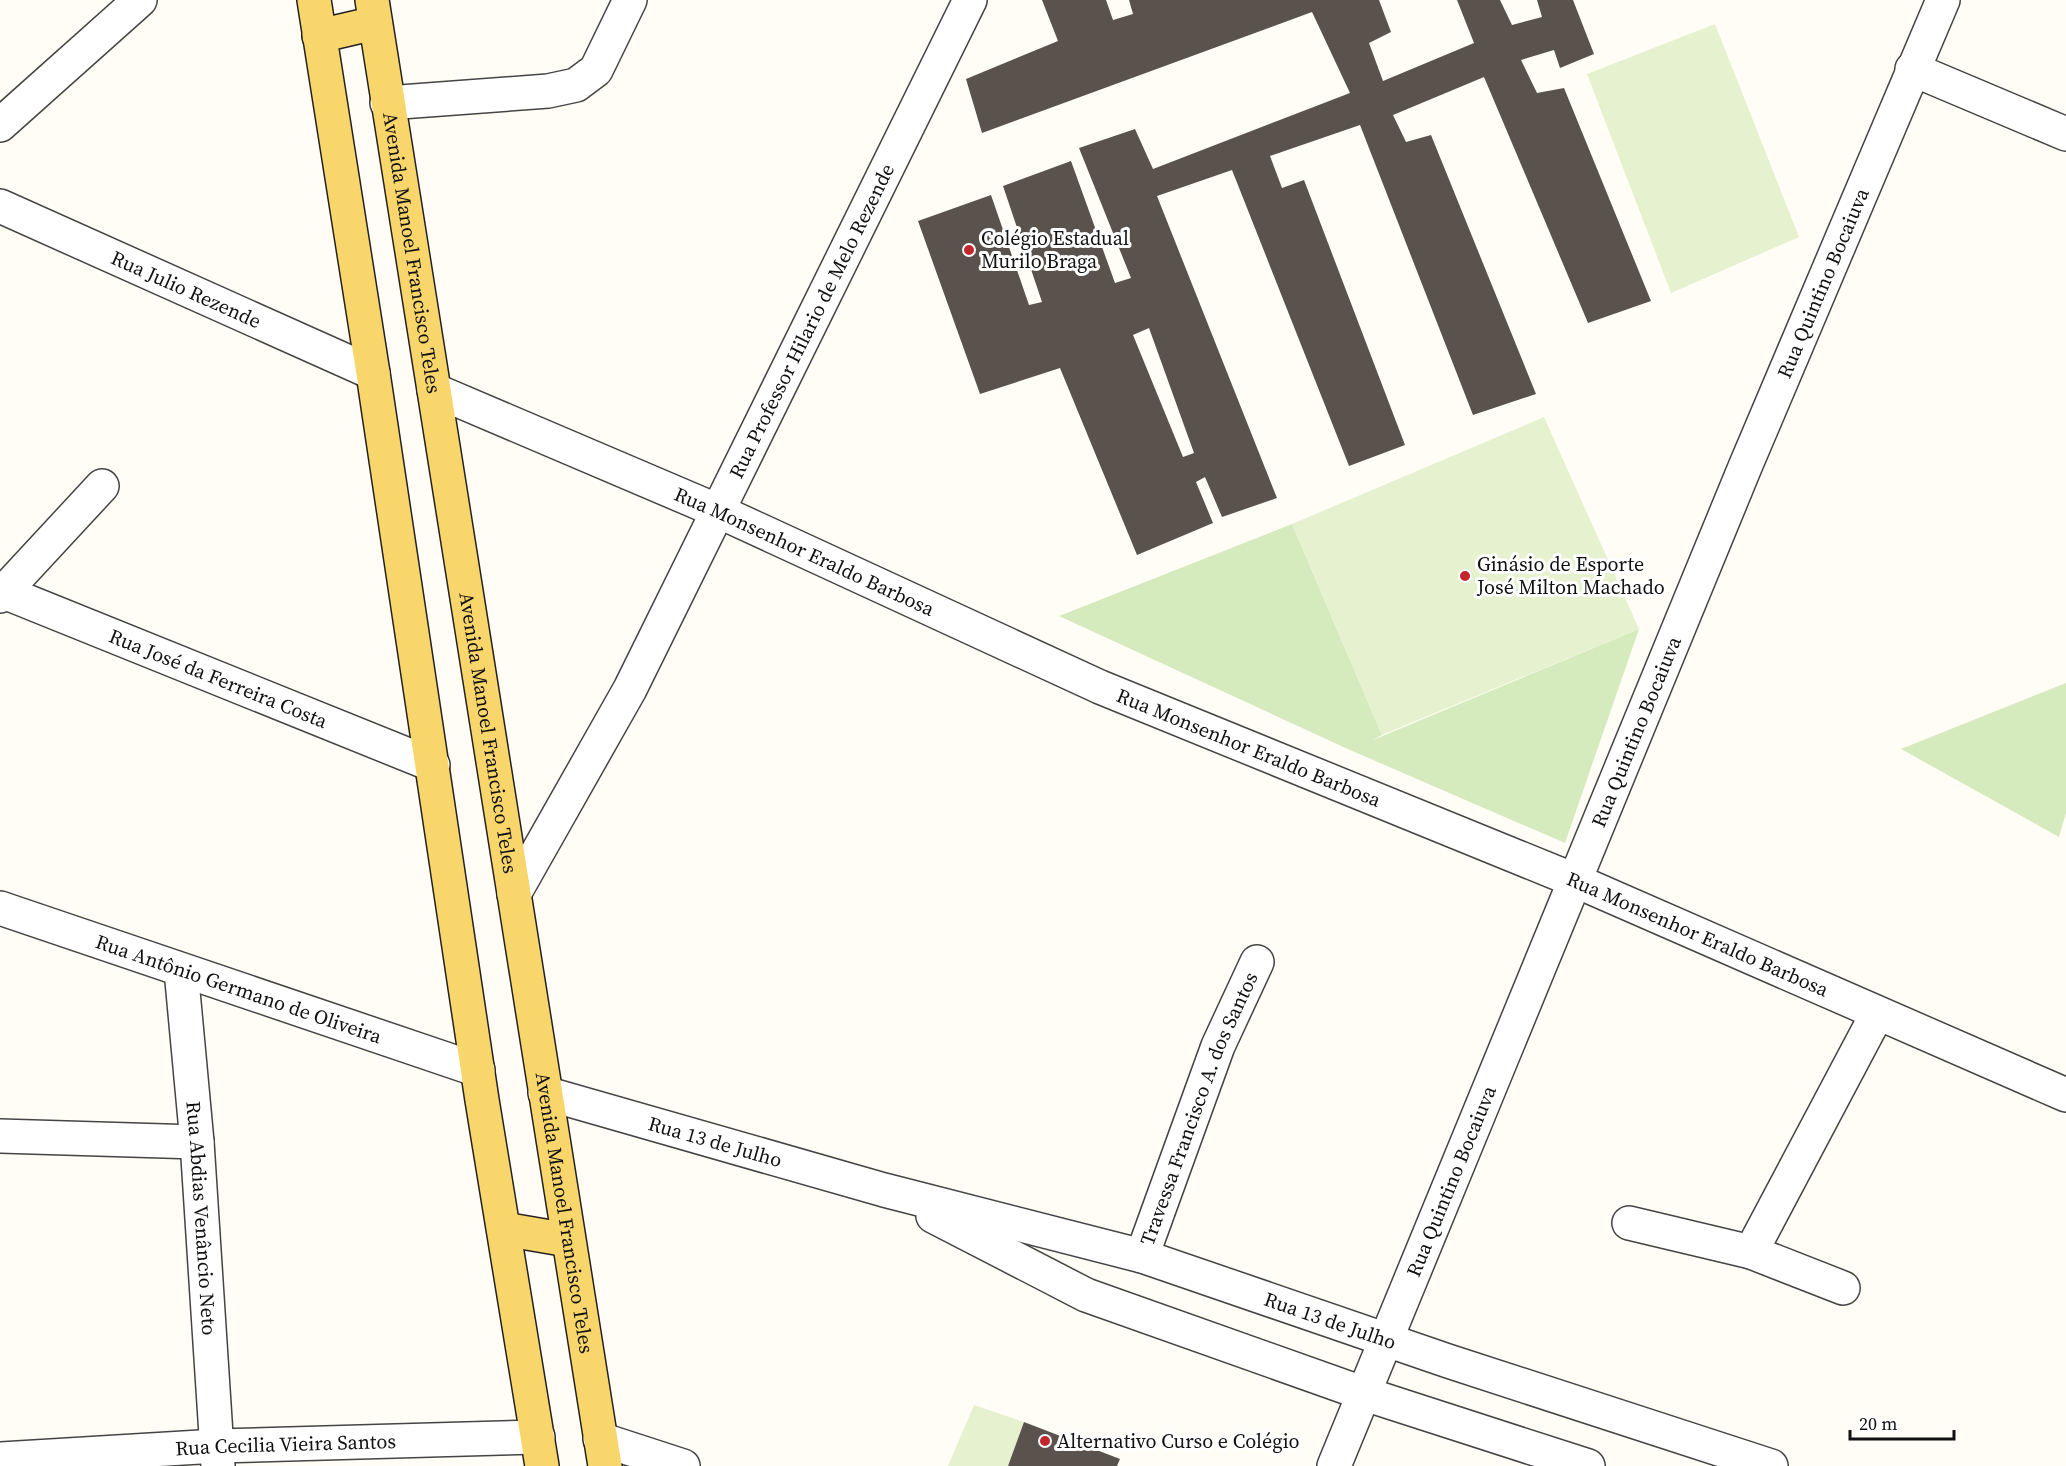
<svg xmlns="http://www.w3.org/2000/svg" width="2066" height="1466" viewBox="0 0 2066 1466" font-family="'Source Serif 4',serif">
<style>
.green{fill:#d5ebbd}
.pitch{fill:#e6f2cf}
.building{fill:#5a524d;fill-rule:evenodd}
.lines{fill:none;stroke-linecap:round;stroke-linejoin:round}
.minor-casing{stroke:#444;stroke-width:36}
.major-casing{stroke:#222;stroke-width:36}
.minor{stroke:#fff;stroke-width:33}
.major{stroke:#f9d66b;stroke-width:33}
.poi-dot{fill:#c4262e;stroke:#fff;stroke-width:2}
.labels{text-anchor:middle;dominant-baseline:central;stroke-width:6;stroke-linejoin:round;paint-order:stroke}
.poi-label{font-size:20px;fill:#111;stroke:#fff;text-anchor:start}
.street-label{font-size:20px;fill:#111;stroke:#fff}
</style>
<rect width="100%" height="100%" fill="#fffdf5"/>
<path class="green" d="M1292 524 1382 735 1373 740 1639 629 1565 843 1350 750 1059 616Z
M2066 683V813L2059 837 1901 749Z"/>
<path class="pitch" d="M1715 24 1799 237 1671 293 1587 74Z
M1544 417 1639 629 1382 735 1292 524Z
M974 1405 1024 1422 1008 1466H948Z"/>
<path class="building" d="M1042 0H1106L1113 20 1133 14 1129 0H1379L1391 32 1369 43 1383 81 1474 43 1457 0H1500L1512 25 1542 17 1537 0H1573L1594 54 1560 68 1554 50 1521 60 1537 93 1564 88 1651 301 1588 323 1484 77 1393 115 1406 142 1431 135 1536 394 1473 415 1360 125 1270 156 1282 188 1304 180 1405 445 1349 466 1232 170 1157 196 1277 498 1222 517 1205 477 1196 482 1213 523 1137 555 1060 368 980 394 918 221 991 195 1029 305 1042 302 1003 186 1071 161 1115 283 1131 278 1079 148 1135 129 1153 169 1350 93 1312 12 982 133 966 79 1058 41ZM1149 328 1194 453 1183 457 1133 335Z
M1024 1422 1120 1459 1117 1466H1008Z"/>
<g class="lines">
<g class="minor-casing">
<g id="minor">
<path d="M1912 69 2066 134"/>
<path d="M387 103 548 91 576 85 596 70 630 0"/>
<path d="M0 125 140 0"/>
<path id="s1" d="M0 206 373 373"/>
<path id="s2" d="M434 390 718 511 1100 687 1574 880 2066 1095"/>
<path id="s3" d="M4 592 433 765"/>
<path d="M0 596 102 486"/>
<path id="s4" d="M514 894 630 689 970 0"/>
<path id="s5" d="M0 908 478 1070"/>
<path id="s6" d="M181 970 197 1142 218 1466"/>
<path id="s7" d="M545 1093 884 1190 1142 1256 1448 1361 1771 1466"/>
<path d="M0 1136 197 1142"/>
<path d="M933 1216 1086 1295 1365 1394 1588 1466"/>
<path d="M1629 1223 1751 1252 1843 1288"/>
<path d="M1751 1252 1877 1014"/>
<path id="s8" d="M1142 1256 1218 1046 1257 962"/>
<path d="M600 1439 683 1466"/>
<path id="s9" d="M0 1459 217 1446 538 1437"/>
<path id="s10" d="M1334 1466 1745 467 1943 0"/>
</g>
</g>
<g class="major-casing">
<g id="major">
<path d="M314 0 373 373 482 1100 542 1466"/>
<path id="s11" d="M372 0 605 1466"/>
<path d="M319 36 375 23"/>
<path d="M504 1229 568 1240"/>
</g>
</g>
<use href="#minor" class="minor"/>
<use href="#major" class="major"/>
</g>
<g class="poi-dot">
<circle cx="969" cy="250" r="6"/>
<circle cx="1465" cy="576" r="6"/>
<circle cx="1045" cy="1441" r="6"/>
</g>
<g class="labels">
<g class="poi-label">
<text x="981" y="238">Colégio Estadual<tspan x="981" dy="23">Murilo Braga</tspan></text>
<text x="1477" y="564">Ginásio de Esporte<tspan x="1477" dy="23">José Milton Machado</tspan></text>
<text x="1057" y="1441">Alternativo Curso e Colégio</text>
</g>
<g class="street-label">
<text stroke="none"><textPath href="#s11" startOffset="256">Avenida Manoel Francisco Teles</textPath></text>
<text stroke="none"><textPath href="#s10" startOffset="1280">Rua Quintino Bocaiuva</textPath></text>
<text stroke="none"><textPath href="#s1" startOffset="204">Rua Julio Rezende</textPath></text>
<text stroke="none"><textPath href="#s4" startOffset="646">Rua Professor Hilario de Melo Rezende</textPath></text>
<text stroke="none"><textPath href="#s2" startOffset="404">Rua Monsenhor Eraldo Barbosa</textPath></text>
<text stroke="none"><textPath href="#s3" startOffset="231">Rua José da Ferreira Costa</textPath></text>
<text stroke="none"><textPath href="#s10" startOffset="794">Rua Quintino Bocaiuva</textPath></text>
<text stroke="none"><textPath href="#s11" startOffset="742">Avenida Manoel Francisco Teles</textPath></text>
<text stroke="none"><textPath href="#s2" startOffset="890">Rua Monsenhor Eraldo Barbosa</textPath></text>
<text stroke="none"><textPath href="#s2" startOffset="1376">Rua Monsenhor Eraldo Barbosa</textPath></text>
<text stroke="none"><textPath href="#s5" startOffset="252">Rua Antônio Germano de Oliveira</textPath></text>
<text stroke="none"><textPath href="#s8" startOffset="158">Travessa Francisco A. dos Santos</textPath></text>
<text stroke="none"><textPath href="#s7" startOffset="177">Rua 13 de Julho</textPath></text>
<text stroke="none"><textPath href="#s10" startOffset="308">Rua Quintino Bocaiuva</textPath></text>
<text stroke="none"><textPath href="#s11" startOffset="1228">Avenida Manoel Francisco Teles</textPath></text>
<text stroke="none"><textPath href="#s6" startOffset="249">Rua Abdias Venâncio Neto</textPath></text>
<text stroke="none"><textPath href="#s7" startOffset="818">Rua 13 de Julho</textPath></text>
<text stroke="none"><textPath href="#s9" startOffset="286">Rua Cecilia Vieira Santos</textPath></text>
</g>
</g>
<path d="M1850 1430v9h104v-9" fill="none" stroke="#111111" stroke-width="3"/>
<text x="1859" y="1430" font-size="18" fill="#111111" stroke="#ffffff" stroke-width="4.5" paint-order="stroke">20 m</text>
</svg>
